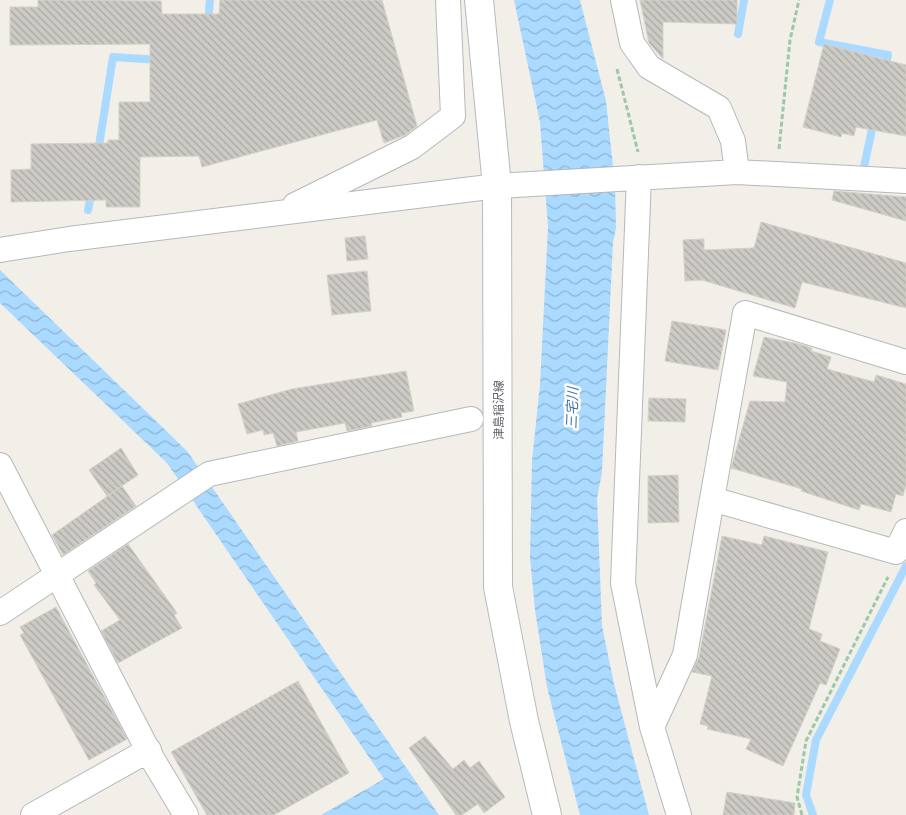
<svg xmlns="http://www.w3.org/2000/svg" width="906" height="815" viewBox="0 0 906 815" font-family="'Work Sans','Noto Sans JP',sans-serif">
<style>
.water{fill:url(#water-waves)}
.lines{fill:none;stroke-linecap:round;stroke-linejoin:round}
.stream{stroke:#aadaff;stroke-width:8}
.building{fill:url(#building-back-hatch);stroke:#d6d1c6}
.minor-casing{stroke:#b5b8bc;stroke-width:26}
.secondary-casing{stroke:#b6babf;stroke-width:30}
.path{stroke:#9cc7a9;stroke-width:3;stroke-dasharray:5 2.5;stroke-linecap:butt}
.minor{stroke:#fff;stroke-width:24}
.secondary{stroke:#fff;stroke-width:28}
.labels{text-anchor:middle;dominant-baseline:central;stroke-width:5;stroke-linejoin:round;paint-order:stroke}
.street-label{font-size:12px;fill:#5f6368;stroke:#fff}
.water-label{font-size:14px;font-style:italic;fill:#4174aa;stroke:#fff}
</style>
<defs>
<pattern id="water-waves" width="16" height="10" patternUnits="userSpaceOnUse" patternTransform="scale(1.25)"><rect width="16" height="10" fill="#aadaff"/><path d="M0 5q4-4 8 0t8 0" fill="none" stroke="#8eb4d2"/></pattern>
<pattern id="building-back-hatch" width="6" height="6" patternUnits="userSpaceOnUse" patternTransform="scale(1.25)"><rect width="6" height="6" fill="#cccac5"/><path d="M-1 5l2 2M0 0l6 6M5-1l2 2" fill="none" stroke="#a9a8a4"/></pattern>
</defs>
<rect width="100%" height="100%" fill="#f1efe8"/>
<path class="water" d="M514 0H580L606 101 615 186 616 228 613 242 602 472 597 498 602 626 614 684 649 815H580L547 687 535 610 530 558 532 460 540 385 548 227 540 122Z
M0 270 187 451 439 815H321L384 779 167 463 0 303Z"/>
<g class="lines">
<path class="stream" d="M830 0 819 42 888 55 885 69
M208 23 210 0
M738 34 744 0
M98 152 113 57 160 60
M864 167 874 120
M88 210 92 191
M813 815 806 795 816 740 906 566"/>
</g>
<path class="building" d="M38 0 161 1 162 14H219L220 0H382L417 126 405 135 384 143 377 120 202 167 199 156 140 157V207H106V200L11 202V170L31 169V144L108 143V140H119V102H150V44L10 45V7H38Z
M640 0H737V24L663 22V59L649 43Z
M824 44 906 65V136L856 127 854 136 842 133 841 137 803 127Z
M834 191 906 197V221L832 200Z
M761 222 906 263V308L802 282 795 308 702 280 685 281 683 240 704 239V250L754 248Z
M365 236 368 259 347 261 345 238Z
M367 271 371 311 332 315 327 275Z
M672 321 726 330 718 370 665 361Z
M764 337 799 344 812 348 811 351 831 357 827 369 874 382 876 375 906 384V484L903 496 896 494 891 512 861 504 859 510 801 491 802 489 731 468 750 401 785 402 787 382 753 376Z
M406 371 414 411 401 413 402 417 371 423 372 426 347 431 345 423 296 432 298 441 277 446 273 433 264 435 263 430 247 434 238 404 292 389Z
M649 398 686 399 685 422 648 421Z
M121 448 138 475 107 496 89 470Z
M678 475 679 522 648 523V476Z
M122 486 136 506 63 555 52 535Z
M722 536 762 545 764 536 828 552 809 629 822 634 820 641 840 649 826 685 820 683 783 766 746 749 751 739 707 729 708 726 700 724 712 676 692 672 699 657Z
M128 544 177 613 174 615 182 628 118 663 101 631 120 620 94 585 96 583 88 571Z
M56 607 127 739 89 760 20 635 24 633 20 627Z
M298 681 349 773 274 815H207L171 752Z
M425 736 453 769 464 760 470 768 479 761 505 797 484 813 478 804 462 815H456L409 748Z
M727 792 795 803 794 815H723Z"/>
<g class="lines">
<g class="minor-casing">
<path id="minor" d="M623 0 632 43 649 67 719 108 733 141 737 172
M639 177 623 583 652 727 679 815
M295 205 412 147 453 116 448 0
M0 250 69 239 497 186 737 172 906 181
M0 465 153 760 186 815
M712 499 745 313 906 362
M0 613 209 474 471 419
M652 727 685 655 712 499 896 552 906 531
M33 815 149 750"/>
</g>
<g class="secondary-casing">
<path id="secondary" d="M479 0 497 186 498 587 524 721 547 815"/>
</g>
<path class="path" d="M617 69 638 152
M779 149 790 40 799 0
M802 815 797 797 806 741 888 577"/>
<use href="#minor" class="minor"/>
<use href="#secondary" class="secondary"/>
</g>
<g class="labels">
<g class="street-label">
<text transform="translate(499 410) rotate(-90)">津島稲沢線</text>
</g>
<g class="water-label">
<text transform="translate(572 408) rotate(-88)">三宅川</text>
</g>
</g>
</svg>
